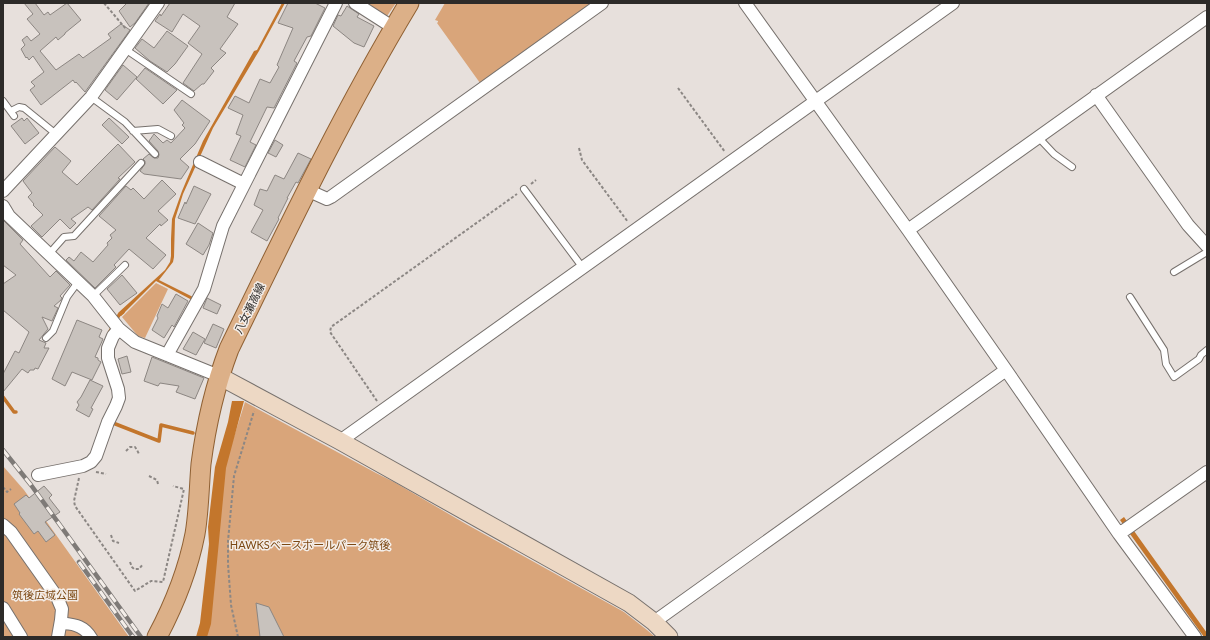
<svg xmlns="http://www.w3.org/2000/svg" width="1210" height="640" viewBox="0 0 1210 640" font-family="Lato,'Noto Sans JP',sans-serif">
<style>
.green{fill:#d9a57a}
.water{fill:#c3762c}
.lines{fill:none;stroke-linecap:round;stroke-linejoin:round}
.stream{stroke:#c3762c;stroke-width:3.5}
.building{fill:#c8c2bd;stroke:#8c8682}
.lane-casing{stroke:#77716d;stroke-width:8}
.street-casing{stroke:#77716d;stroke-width:14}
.secondary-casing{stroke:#77716d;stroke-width:19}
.primary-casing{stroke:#8f6033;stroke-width:21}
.path{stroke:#8c8784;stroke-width:2;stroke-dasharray:3 2;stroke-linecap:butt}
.lane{stroke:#fff;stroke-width:6}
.street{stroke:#fff;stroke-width:12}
.secondary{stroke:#edd8c4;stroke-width:17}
.primary{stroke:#dcb088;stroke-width:19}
.rail-casing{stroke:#7e7a77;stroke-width:4.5}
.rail{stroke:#f4eee9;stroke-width:3;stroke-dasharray:9;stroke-linecap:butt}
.labels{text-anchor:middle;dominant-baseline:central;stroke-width:3;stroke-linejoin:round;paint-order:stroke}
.street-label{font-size:11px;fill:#2d2b29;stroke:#f4eee9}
.park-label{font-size:11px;fill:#7c4813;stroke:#f4eee9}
</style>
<rect width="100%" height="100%" fill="#e7e0dc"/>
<path class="green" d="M363 3H396L387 16Z
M445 3H595L480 83 437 23 438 22V21L435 20Z
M156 283 168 289 145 338 138 336 122 317Z
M245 402 376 473 394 482 466 524 624 612 647 630 655 637H205L225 465Z
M3 466 24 490 129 637H3Z"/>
<path class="water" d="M282 3H285L259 51 213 128 183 194 175 219 174 257 173 262 159 280 193 297 192 300 156 281 121 316 118 313 165 270 170 262 171 256V239L172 219 182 191 203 141 254 51 257 50Z
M232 401H244L226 468 211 624 207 637H196L200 623 209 544 208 527 215 467 228 422Z
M1124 517 1207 633V637H1204L1120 520Z"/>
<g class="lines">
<path class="stream" d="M109 333 119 315 123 312
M3 397 14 412H16
M113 423 159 441 161 425 193 433"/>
</g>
<path class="building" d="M24 3H35L44 15 48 12 50 15 67 3 81 20 65 33V34L58 40 56 37 40 51 56 70 79 54 83 58 111 38 108 34 121 24 130 30 85 92 76 82 75 83 73 80 41 105 30 90 35 86 31 82 44 72 33 56 29 60 27 57 26 58 21 49 25 45 22 40 27 36 31 41 40 34 27 19 33 14Z
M127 3H149L135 23 130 27 119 11Z
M170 3H235L227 17 238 24 220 49 226 53 211 68 214 71 204 84H202L194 91 183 83 202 54 188 43 200 26 183 14 172 32 155 21 160 14 161 16Z
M288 3H315L325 8 311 36 307 37 294 61 297 63 274 108 267 107 250 142 256 145 245 167 230 160 241 136 236 134 243 115 228 108 235 96 249 103 260 79 270 83 279 67 277 65 293 28 278 23Z
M347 6 359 14 357 17 374 26 364 47 354 43 333 26 338 15 341 16Z
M167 31 188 46 175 64 167 72 150 61 135 48 142 39 154 48Z
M123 65 137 77 117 100 105 90Z
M145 68 177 90 163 104 136 79Z
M182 100 210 121 195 144 180 159 189 167 181 179 144 174 140 171 145 164V161L143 159 149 154 154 158H158L159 155 158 151 149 141 154 134 163 143 167 140 171 143 185 128 182 125 184 123 174 110Z
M22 118 24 121 27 118 39 133 25 144 11 126Z
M109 118 129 137 122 144 102 125Z
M275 140 283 145 276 157 268 153Z
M118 144 135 162 118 178 120 179 92 210 88 207 71 219 76 223 70 229 60 219 42 237 31 226 43 215 33 205 34 204 28 197 32 193 23 181 55 147 71 161 62 172 77 185Z
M298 153 311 159 298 183 296 182 287 198H288L278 218 279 219 267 241 251 232 263 210 254 205 260 189 267 191 275 175 284 179Z
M162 180 176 194 158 211 168 220 161 226 160 224 146 238 166 255 153 269 129 249 114 265 116 267 95 288 66 260 69 257 74 261 81 252 93 262 108 245 107 243 112 238 110 235 116 230 99 216 126 186 131 190 133 188 144 199Z
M194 186 211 194 195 224 178 218 185 202 186 204Z
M3 220 23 240 20 244 50 277 56 271 70 285 60 296 62 298 61 300 54 306 58 308 52 321 42 317 48 329 39 340 46 343 44 348H49L38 369 35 368 34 370H30L28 373 22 369 3 392V374L15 351 19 353 29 332 3 310V284L16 275 3 265Z
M198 223 213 233 209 245 203 255 186 244Z
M122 275 137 293 120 305 107 289Z
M176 294 188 301 174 327 172 325 164 338 152 330 158 318 157 316 162 304 168 308Z
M207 298 221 305 217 314 203 308Z
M77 320 102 330 99 337 103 339 95 357 98 358V360L101 362 92 380 72 372 65 386 52 379Z
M213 324 224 329 216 348 204 343Z
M193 332 205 339 196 355 183 349Z
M127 356 131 372 122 374 118 359Z
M152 357 204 378 195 399 176 392 179 386 160 383 158 386 144 381Z
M90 380 103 386 91 408 93 409 89 417 76 410 79 405 77 402 81 397Z
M44 486 52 495 49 498 60 512 45 522 55 535 46 542 38 531 34 534 19 514 20 513 14 504 26 495 29 498Z
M256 603 269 607 284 637H260Z"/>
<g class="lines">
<g class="lane-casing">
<path id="lane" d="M125 49 191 94
M91 97 125 122 155 154
M3 101 14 116
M11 111 19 107 24 108 56 134
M133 131 158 129 171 136
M1038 137 1054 154 1072 167
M524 189 583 268
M49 254 64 237 74 236 141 163
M1174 272 1207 252
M93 296 125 265
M1130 297 1164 350 1166 364 1174 377 1199 359 1201 355 1207 350
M46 338 53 331 67 297 78 282
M61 620C76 622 86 623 94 637
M60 626C72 626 80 628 88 637"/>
</g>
<g class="street-casing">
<path id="street" d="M355 3 394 28
M745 3 908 230 1006 370 1119 534 1195 637
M1096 95 1188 225 1207 246
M200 162 244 184
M307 190 327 199 331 197 602 3
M3 191 91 97 158 3
M3 206 9 216 93 296 119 329 135 342 219 376
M908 230 1207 17
M167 355 204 289 223 226 336 3
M340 441 953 3
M38 475 83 466 91 462 96 456 108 422 116 406 119 398 118 389 108 358V348L113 336 119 329
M3 525 11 532 57 597 62 609 61 620 58 637
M1119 534 1207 472
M3 608 21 637
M654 622 1006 370"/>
</g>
<g class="secondary-casing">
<path id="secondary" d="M219 376 340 441 629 603 654 622 669 637"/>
</g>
<g class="primary-casing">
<path id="primary" d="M157 637C174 605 188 570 195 534 199 511 199 488 201 464 206 425 215 386 229 349 286 232 342 114 409 3"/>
</g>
<path class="path" d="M104 3 126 29
M470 3H482
M678 88 725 152
M579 148 582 160 628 222
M531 184 536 180
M377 401 330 332 331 327 517 194
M126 451 130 447H135L137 450 139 454
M96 472 106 474
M149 476 157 480 158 484
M79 478 74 501 75 506 135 591 151 581 163 582 184 489 173 486
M3 487 7 492 11 489
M111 535 113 541 119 543
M130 562 132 567 134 569H139L143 564
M238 637 231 605 228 564V541L234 476 254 411"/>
<use href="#lane" class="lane"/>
<use href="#street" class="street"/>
<use href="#secondary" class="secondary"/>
<use href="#primary" class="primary"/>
<g class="rail-casing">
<path id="rail" d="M3 450 31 485 141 637
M79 562 133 637"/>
</g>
<use href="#rail" class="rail"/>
</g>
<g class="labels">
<g class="street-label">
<text transform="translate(249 308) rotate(-64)">八女瀬高線</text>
</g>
<g class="park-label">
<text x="310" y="544">HAWKSベースボールパーク筑後</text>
<text x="45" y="594">筑後広域公園</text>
</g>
</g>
<rect width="1210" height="640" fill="none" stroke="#2d2b29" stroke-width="8"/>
</svg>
